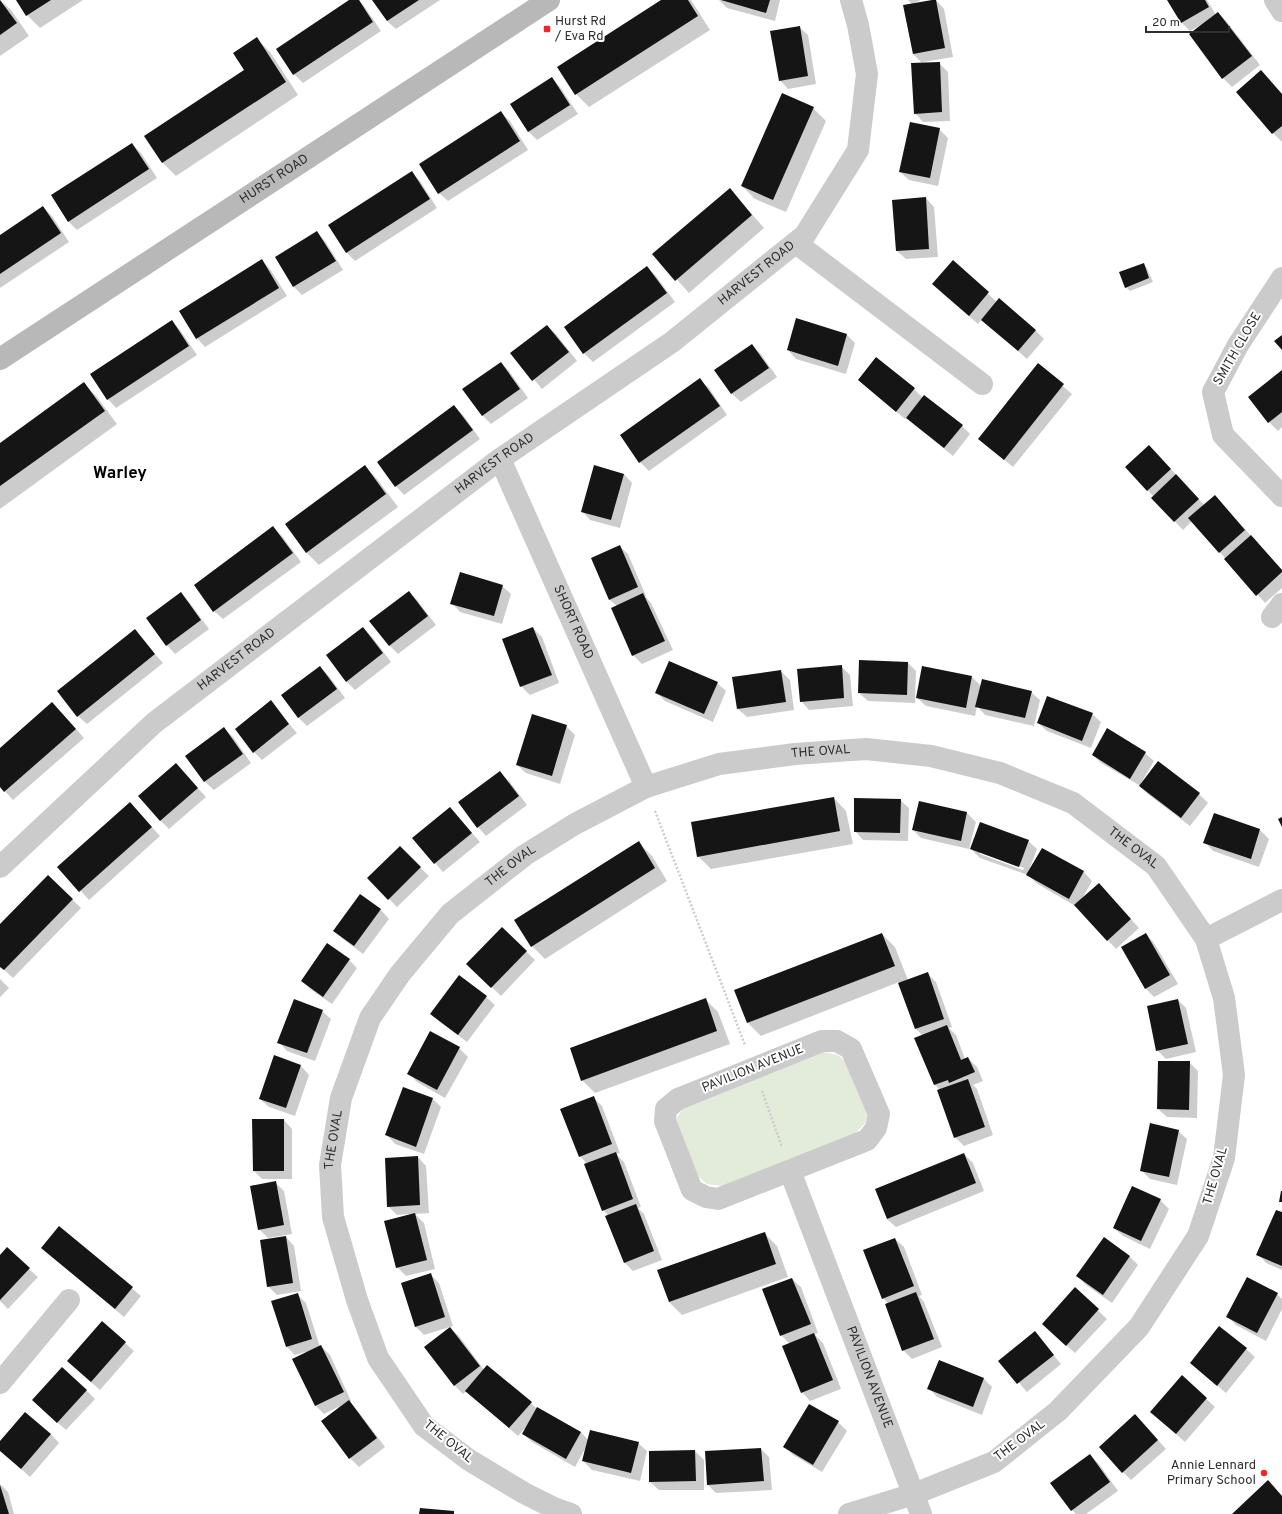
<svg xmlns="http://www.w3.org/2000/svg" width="1282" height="1514" viewBox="0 0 1282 1514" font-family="Overpass,sans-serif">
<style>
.green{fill:#e3ecdb}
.shadow{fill:#0003;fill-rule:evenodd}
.building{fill:#151515}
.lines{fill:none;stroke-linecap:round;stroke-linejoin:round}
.path{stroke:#cbcbcb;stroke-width:2.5;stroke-dasharray:2 2;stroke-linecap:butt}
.street{stroke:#cbcbcb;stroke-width:22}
.secondary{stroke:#b8b8b8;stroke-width:22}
.poi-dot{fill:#ee2827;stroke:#fff;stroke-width:1.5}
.labels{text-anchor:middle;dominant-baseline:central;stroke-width:4;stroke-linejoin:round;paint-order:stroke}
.poi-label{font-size:13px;fill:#2e2e2e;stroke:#fff;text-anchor:start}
.street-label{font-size:13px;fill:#2e2e2e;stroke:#fff}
.district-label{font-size:17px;font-weight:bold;fill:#000;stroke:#fff}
</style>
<rect width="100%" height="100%" fill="#fff"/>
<path class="green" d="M823 1052 838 1055 847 1063 869 1110 866 1122 853 1136 722 1186 707 1184 698 1176 676 1133 677 1118 684 1107Z"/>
<path class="shadow" d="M0 0 11 10 29 36 0 56Z
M17 0H83L40 28 27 15Z
M351 0H359L364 6 381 31 303 83 294 74Z
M374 0H440L396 29 387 21Z
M663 0H691L710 30 589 107 576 94Z
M719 0H780L775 21 727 8Z
M908 0H921L912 4Z
M936 0 944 9 953 57 923 62V64L939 63 948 72 950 121 923 122 915 113 923 64 913 54 904 6Z
M1168 0H1207L1216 15 1218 13 1227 22 1260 65 1232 87 1223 78 1190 35 1201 26V25L1190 31 1182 23Z
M799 27 808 35 816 84 788 89 780 80Z
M257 39 270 52 298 95 176 176 163 163 145 136 245 70Z
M552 78 560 87 578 114 537 140 529 132 511 105Z
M1237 92 1282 94V142L1273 133Z
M813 108 826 121 786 212 755 199 742 186Z
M501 113 510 121 528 150 448 201 439 193Z
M939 129 948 138 938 186 909 180 900 172Z
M132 144 141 153 157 178 77 230 68 221Z
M411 172 420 181 437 208 355 261 346 252Z
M730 189 764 228 689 293 654 254Z
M926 198 934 207 938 257 906 259 897 251Z
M43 207 52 216 69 242 0 288V236Z
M317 233 325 241 343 270 302 295 294 287 276 258Z
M262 261 270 269 287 296 205 347 197 338Z
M953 262 997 302 1035 330 1044 339 1027 359 982 319 978 324 942 293Z
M1143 264 1147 268 1153 282 1130 291 1126 287Z
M647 267 656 276 675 302 593 362 584 353Z
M172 321 180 330 197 355 116 408 108 399Z
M547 326 556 334 577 361 542 389 512 353Z
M847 335 855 343 846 374 796 359 788 350Z
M752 345 760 353 777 377 741 402 732 394 715 370Z
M501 363 509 371 528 398 491 424 483 416 464 389Z
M1038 365 1072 394 1013 467 979 439Z
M1282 372V427L1278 431 1269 422 1249 397Z
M700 380 709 388 727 415 649 471 640 462Z
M859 380 914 389 923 398 962 426 970 434 953 456 916 426 907 417 905 419Z
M84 384 97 397 117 424 0 509V444Z
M454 406 463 415 480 439 404 495 396 486Z
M1158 455 1204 505 1215 496 1282 570V588L1265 603 1192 521 1183 530 1152 498 1153 496 1126 467Z
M365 466 377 479 398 507 319 565 306 552Z
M595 466 624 474 632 483 620 528 590 520 582 511Z
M273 527 282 536 301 562 223 619 214 611Z
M619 546 628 554 646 596H645L651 603 673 650 642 664 633 655 617 606 610 600 592 558Z
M502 586 511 594 502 624 460 612 452 603Z
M409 592 417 600 436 625 398 654 390 646 371 621Z
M181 594 189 602 209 629 175 654 167 645Z
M363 628 372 637 391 662 355 690 346 681Z
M533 628 542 637 559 683 530 695 521 686Z
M134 630 163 663 87 724 78 716Z
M908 663 916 671 915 703 868 701 859 693Z
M841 666 850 675 853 706 809 710 801 701Z
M320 667 329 676 345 698 307 726 298 717Z
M923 668 972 677 981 686 1031 692 1040 700 1034 726 985 715 977 706 975 716 926 706 917 698Z
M781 671 790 680 794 710 747 717 738 709Z
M717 683 726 691 713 722 665 701 656 692Z
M270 702 297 733 262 760 254 752Z
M61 712 84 738 13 800 0 786V749Z
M1092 714 1101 722 1091 748 1047 731 1038 723Z
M566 726 575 735 560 784 526 773 517 765Z
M224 729 233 737 251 763 214 790 205 782 187 757Z
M1145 753 1154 761 1141 783 1142 784 1158 763 1199 794 1208 803 1190 826 1149 795 1139 785 1101 763 1093 755Z
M184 773 206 797 169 829 160 820Z
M500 773 509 781 527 805 486 836 478 827Z
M834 798 846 811 853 844 711 869 698 856Z
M900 800 909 808 908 841 863 840 855 831Z
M919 802 967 813 976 822 969 849 921 838 913 830Z
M450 808 480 842 443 872 435 863Z
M138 812 160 836 89 900 59 867Z
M1214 814 1260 830 1269 839 1259 867 1213 851 1205 842Z
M1028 841 1037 849 1029 870 1042 849 1084 872 1092 881 1082 899 1107 893 1139 928 1116 949 1077 907 1036 883 1028 875 980 858 971 849ZM980 852 1024 868 1023 870 980 854Z
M639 843 652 856 667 881 545 959 532 946Z
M400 848 429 876 397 907 368 878Z
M48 876 81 908 13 978 0 966V926Z
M360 895 381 910 389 919 363 954 343 939 335 930Z
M502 928 535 960 501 996 468 964Z
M882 934 895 947 908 980 927 973 936 982 952 1027 949 1028 956 1035 965 1059 968 1058 977 1067 983 1081 973 1085 977 1089 993 1135 964 1146 955 1137 940 1090 935 1085 916 1039 923 1036 916 1029 899 982 761 1036 748 1023Z
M1146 934 1154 943 1178 984 1154 997 1146 989 1122 947Z
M349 960 357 968 332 1004 310 989 302 981Z
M0 979 9 988 0 997Z
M486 997 495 1005 467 1042 440 1022 431 1013Z
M705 999 718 1012 730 1044 595 1093 582 1080Z
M1178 1000 1186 1008 1196 1052 1166 1059 1157 1050Z
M322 1011 331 1019 315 1061 287 1051 279 1042Z
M459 1048 468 1057 445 1098 417 1082 409 1074Z
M1189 1062 1198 1071 1197 1118 1167 1117 1158 1109Z
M301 1066 309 1075 295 1116 269 1107 260 1099Z
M593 1097 602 1106 620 1153 616 1154 624 1162 641 1207 638 1208 644 1214 662 1260 633 1271 624 1262 609 1216 603 1210 587 1164 580 1156Z
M433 1099 441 1107 424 1154 395 1144 387 1135Z
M284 1120 292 1129V1179H262L254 1171Z
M1178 1131 1187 1139 1177 1185 1150 1179 1141 1170Z
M964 1154 973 1163 984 1191 896 1227 887 1219Z
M418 1157 426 1166 429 1213 415 1214 424 1223 435 1269 406 1276 397 1267 410 1214 397 1215 388 1206Z
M275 1182 284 1191 292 1234 268 1238 259 1229Z
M1160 1200 1169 1209 1150 1249 1123 1236 1114 1228Z
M1282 1213V1270L1266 1263 1258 1254Z
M59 1227 141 1296 124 1317 51 1256Z
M764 1233 777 1246 788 1277 682 1315 669 1302Z
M286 1237 294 1246 301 1291 277 1295 268 1286Z
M895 1239 904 1247 922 1295 919 1296 924 1302 942 1347 912 1359 903 1350 889 1304 883 1298Z
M1104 1239 1130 1257 1138 1265 1112 1303 1086 1285 1078 1276Z
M0 1256 29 1269 38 1277 8 1309 0 1301Z
M430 1274 439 1283 453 1326 424 1335 416 1327Z
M792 1279 801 1287 818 1333 814 1334 823 1343 841 1389 810 1401 802 1392 790 1344 781 1335Z
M1075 1289 1107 1319 1075 1353 1052 1332Z
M297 1294 306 1303 320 1347 321 1346 330 1355 351 1401 349 1402 357 1410 385 1447 359 1467 350 1458 322 1421 340 1406 324 1414 316 1406 294 1359 306 1353 305 1352 295 1355 287 1347Z
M1277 1294 1282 1299V1309L1266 1341 1236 1325 1227 1316Z
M450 1328 459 1336 484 1370 531 1403 537 1409 581 1432 588 1440 638 1443 647 1451 640 1481 592 1470 583 1461 586 1447 575 1467 532 1442 523 1434 525 1428 518 1436 467 1391 463 1394 455 1386 425 1347Z
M1035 1333 1061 1364 1027 1392 1000 1361Z
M125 1343 134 1351 100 1390 77 1370Z
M1246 1349 1255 1357 1226 1393 1191 1363Z
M1182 1377 1215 1407 1185 1442 1160 1420Z
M984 1379 992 1387 982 1415 937 1397 929 1388Z
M86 1390 95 1399 66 1430 42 1409Z
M838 1422 847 1431 822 1472 793 1455 785 1447Z
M1144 1424 1166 1449 1131 1480 1123 1472Z
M51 1434 59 1443 30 1477 0 1450V1442Z
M761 1449 769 1457 772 1490 716 1493 708 1485Z
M695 1451 704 1460V1490H659L650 1482Z
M1090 1455 1099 1464 1118 1491 1086 1514H1076L1072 1510Z
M0 1484 8 1492 14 1514H0Z"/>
<path class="building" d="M0 0 17 23 0 35Z
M16 0H51L26 16Z
M349 0H359L373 22 293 75 276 49Z
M372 0H419L387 21Z
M661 0H688L698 16 575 95 557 67Z
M721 0H770L766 13Z
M932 0H936L945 48 913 54 903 5Z
M1167 0H1205L1209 7 1181 23Z
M1218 12 1252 56 1222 79 1189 34Z
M800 26 808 76 779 81 770 31Z
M257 37 286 82 162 163 144 136 244 70 233 53Z
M940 62 942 112 914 114 911 63Z
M1261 70 1282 94V126L1272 134 1236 92Z
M552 77 570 105 528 132 510 104Z
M782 93 814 107 773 200 741 186Z
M501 111 520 141 438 194 419 164Z
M910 122 940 128 930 178 899 172Z
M132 143 149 169 68 222 51 195Z
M412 171 430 199 346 253 328 225Z
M730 188 752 215 675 281 652 254Z
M926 197 929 249 896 251 892 200Z
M43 206 61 233 0 274V235Z
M317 231 336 261 293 287 275 257Z
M262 259 279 288 196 339 179 311Z
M953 260 989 292 969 316 932 284Z
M1144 263 1149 278 1125 288 1119 272Z
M647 266 667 293 583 354 564 327Z
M999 298 1036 330 1018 351 981 320Z
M796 318 847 334 838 366 787 350Z
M172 320 189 346 107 400 90 374Z
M547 325 569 352 532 381 510 353Z
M1282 335V350L1274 341Z
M752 344 769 368 731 394 714 370Z
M876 357 915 388 896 412 858 380Z
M501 362 520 389 482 416 462 389Z
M1038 363 1064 384 1004 460 978 439Z
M1282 370V412L1268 423 1248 397Z
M700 378 720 406 639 463 620 435Z
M84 382 105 411 0 486V443Z
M924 395 963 425 944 448 906 418Z
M454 405 473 430 395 487 377 462Z
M1149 445 1171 469 1147 491 1125 467Z
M365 465 386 494 306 553 285 524Z
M594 465 624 474 611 520 581 512Z
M1176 474 1199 499 1174 522 1151 498Z
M1215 495 1245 530 1219 553 1188 518Z
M273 526 293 553 213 612 194 585Z
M1251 535 1282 570V572L1256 596 1224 559Z
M620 545 638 587 609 600 591 558Z
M460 572 503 585 494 616 450 604Z
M409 591 428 616 389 646 369 621Z
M181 592 201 620 166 646 146 618Z
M643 593 665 641 632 656 611 608Z
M363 627 383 653 346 682 326 655Z
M533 627 552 675 520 687 502 639Z
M135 629 155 654 77 717 57 691Z
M859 660 908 662 907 695 858 693Z
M669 661 718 682 704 714 655 693Z
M842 665 844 698 800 702 797 669Z
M320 666 337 689 298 718 281 695Z
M922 666 972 676 966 708 916 698Z
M781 670 786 702 737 709 732 677Z
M982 679 1032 691 1025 718 975 707Z
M1047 696 1093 713 1082 741 1037 723Z
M271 700 289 724 253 753 235 729Z
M52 702 76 729 4 792 0 787V748Z
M532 714 567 725 552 776 516 765Z
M224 727 243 754 204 782 185 756Z
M1107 728 1146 752 1130 779 1092 755Z
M1158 761 1200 793 1181 818 1139 786Z
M176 763 198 788 160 821 138 796Z
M500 771 519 796 477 828 458 802Z
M834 797 840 831 697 857 691 822Z
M854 798 901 799 900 833 854 832Z
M919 801 967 812 961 841 912 830Z
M130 802 152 827 79 892 57 867Z
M450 807 472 833 434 864 412 838Z
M1214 813 1260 829 1251 859 1203 843Z
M1282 817V827L1278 819Z
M980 822 1029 840 1019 867 970 849Z
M639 841 655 868 531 947 514 920Z
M400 846 421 867 388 900 367 878Z
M1042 848 1084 871 1069 899 1026 875Z
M48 875 73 899 4 970 0 967V924Z
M1099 883 1131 919 1107 941 1074 905Z
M360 894 381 909 354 946 333 931Z
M502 927 527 951 491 988 466 964Z
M882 933 895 966 747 1023 734 990Z
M1146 933 1170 975 1145 989 1121 947Z
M327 943 350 959 323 997 301 981Z
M928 972 944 1019 915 1029 898 983Z
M459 975 487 996 458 1035 430 1014Z
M706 998 717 1031 581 1081 570 1048Z
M294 999 323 1010 307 1053 277 1043Z
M1178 999 1188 1044 1156 1051 1147 1006Z
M947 1025 961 1060 968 1057 975 1072 949 1083 948 1080 934 1085 914 1038Z
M430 1031 460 1047 437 1090 407 1074Z
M274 1055 301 1065 286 1108 259 1099Z
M1158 1061H1190L1189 1110 1157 1109Z
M968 1079 985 1127 954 1138 937 1090Z
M403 1087 433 1098 416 1147 385 1135Z
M594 1096 612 1144 579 1157 560 1109Z
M252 1119H284V1171H253Z
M1150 1123 1179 1130 1169 1177 1140 1171Z
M616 1152 633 1199 602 1211 584 1164Z
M964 1153 976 1183 887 1219 875 1189Z
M418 1156 420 1205 387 1207 385 1158Z
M276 1181 284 1225 258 1230 250 1186Z
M1132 1186 1161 1199 1141 1241 1113 1228Z
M1281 1191H1282V1202H1279Z
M636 1204 654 1251 624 1263 605 1216Z
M1276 1210 1282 1212V1266L1256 1255Z
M415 1213 427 1260 396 1268 384 1221Z
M59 1226 133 1287 115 1309 41 1248Z
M765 1232 776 1264 669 1302 657 1270Z
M286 1236 293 1283 267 1287 260 1240Z
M1104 1237 1130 1256 1103 1295 1076 1276Z
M895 1238 914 1286 882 1299 863 1250Z
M7 1247 30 1268 0 1300V1255Z
M431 1273 445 1317 415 1327 401 1283Z
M1247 1277 1278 1293 1257 1333 1226 1317Z
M792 1278 811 1324 780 1336 762 1289Z
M1075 1287 1099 1309 1066 1346 1042 1324Z
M916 1292 934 1339 902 1351 885 1304Z
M298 1293 312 1339 286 1347 271 1301Z
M102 1321 126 1342 91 1382 67 1361Z
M1219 1326 1247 1348 1217 1386 1190 1363Z
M450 1327 480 1366 454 1386 424 1347Z
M1035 1331 1054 1355 1017 1384 998 1361Z
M814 1333 833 1380 801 1393 782 1346Z
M321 1345 344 1392 315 1406 292 1359Z
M939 1360 984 1378 973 1407 927 1389Z
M487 1365 532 1402 509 1428 465 1391Z
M62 1367 87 1390 57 1423 32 1400Z
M1182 1375 1207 1398 1176 1434 1150 1412Z
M349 1400 377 1438 349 1459 321 1421Z
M809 1404 839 1421 813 1465 783 1447Z
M537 1407 581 1432 566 1459 522 1434Z
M25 1412 51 1434 21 1469 0 1451V1441Z
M1135 1414 1158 1440 1122 1473 1099 1447Z
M590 1430 639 1442 631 1473 582 1461Z
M761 1448 764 1481 707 1485 705 1451Z
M695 1450 696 1481 649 1482V1451Z
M1090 1454 1110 1482 1071 1511 1050 1483Z
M1268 1480 1282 1496V1514H1232Z
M0 1486V1485L9 1514H0Z
M420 1508 454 1511V1514H419Z"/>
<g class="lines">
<path class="path" d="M655 811 745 1045
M762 1091 782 1147"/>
<g class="street">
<path d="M1275 0 1282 11"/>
<path d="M796 243 982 384"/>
<path d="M1282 278 1238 345 1213 392 1223 435 1282 496"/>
<path id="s1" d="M500 459 646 787"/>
<path d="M1272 617 1282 604"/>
<path id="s2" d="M0 867 154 723 500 459 672 342 805 235 858 150 867 74 858 25 851 0"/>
<path d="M1206 939 1282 900"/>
<path d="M822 1041H837L851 1049 879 1114 876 1128 867 1140 718 1199 706 1197 692 1190 665 1121 666 1109 678 1099Z"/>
<path id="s3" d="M790 1171 921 1514"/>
<path d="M0 1383 69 1300"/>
<path id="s4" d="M571 1514 554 1508 524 1493 469 1460 424 1426 378 1358 357 1300 333 1217 330 1165 341 1098 370 1018 400 974 450 914 525 855 575 824 646 787 719 764 795 754 866 749 931 756 1000 773 1073 803 1156 866 1206 939 1224 998 1234 1075 1224 1158 1198 1236 1139 1327 1058 1411 994 1462 914 1494 849 1514"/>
</g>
<path class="secondary" id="s5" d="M0 359 549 0"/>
</g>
<g class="poi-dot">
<rect x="543" y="25" width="8" height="8" rx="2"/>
<circle cx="1264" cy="1473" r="4"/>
</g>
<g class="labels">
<g class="poi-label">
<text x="555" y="22">Hurst Rd<tspan x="555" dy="15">/ Eva Rd</tspan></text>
<text x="1256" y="1466" text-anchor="end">Annie Lennard<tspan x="1256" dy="15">Primary School</tspan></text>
</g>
<g class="street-label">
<text stroke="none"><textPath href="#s5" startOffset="328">HURST ROAD</textPath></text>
<text stroke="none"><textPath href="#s2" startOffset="963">HARVEST ROAD</textPath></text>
<text transform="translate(1238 349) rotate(-60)">SMITH CLOSE</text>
<text stroke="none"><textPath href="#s2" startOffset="639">HARVEST ROAD</textPath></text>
<text stroke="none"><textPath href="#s1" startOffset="179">SHORT ROAD</textPath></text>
<text stroke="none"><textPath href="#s2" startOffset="315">HARVEST ROAD</textPath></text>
<text stroke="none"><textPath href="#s4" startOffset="1152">THE OVAL</textPath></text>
<text stroke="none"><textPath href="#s4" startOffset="1488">THE OVAL</textPath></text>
<text stroke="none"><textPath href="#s4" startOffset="816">THE OVAL</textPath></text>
<text transform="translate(753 1069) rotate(-22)">PAVILION AVENUE</text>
<text stroke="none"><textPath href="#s4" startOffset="480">THE OVAL</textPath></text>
<text transform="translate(1216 1176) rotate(-74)">THE OVAL</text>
<text stroke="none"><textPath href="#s3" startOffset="221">PAVILION AVENUE</textPath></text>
<text transform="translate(1020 1441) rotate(-37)">THE OVAL</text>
<text transform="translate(448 1442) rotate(39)">THE OVAL</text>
</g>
<g class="district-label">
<text x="120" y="474">Warley</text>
</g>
</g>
<path d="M1146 26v6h83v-6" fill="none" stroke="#2e2e2e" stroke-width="2"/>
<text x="1152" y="26" font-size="12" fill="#2e2e2e" stroke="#ffffff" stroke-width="3" paint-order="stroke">20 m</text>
</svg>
